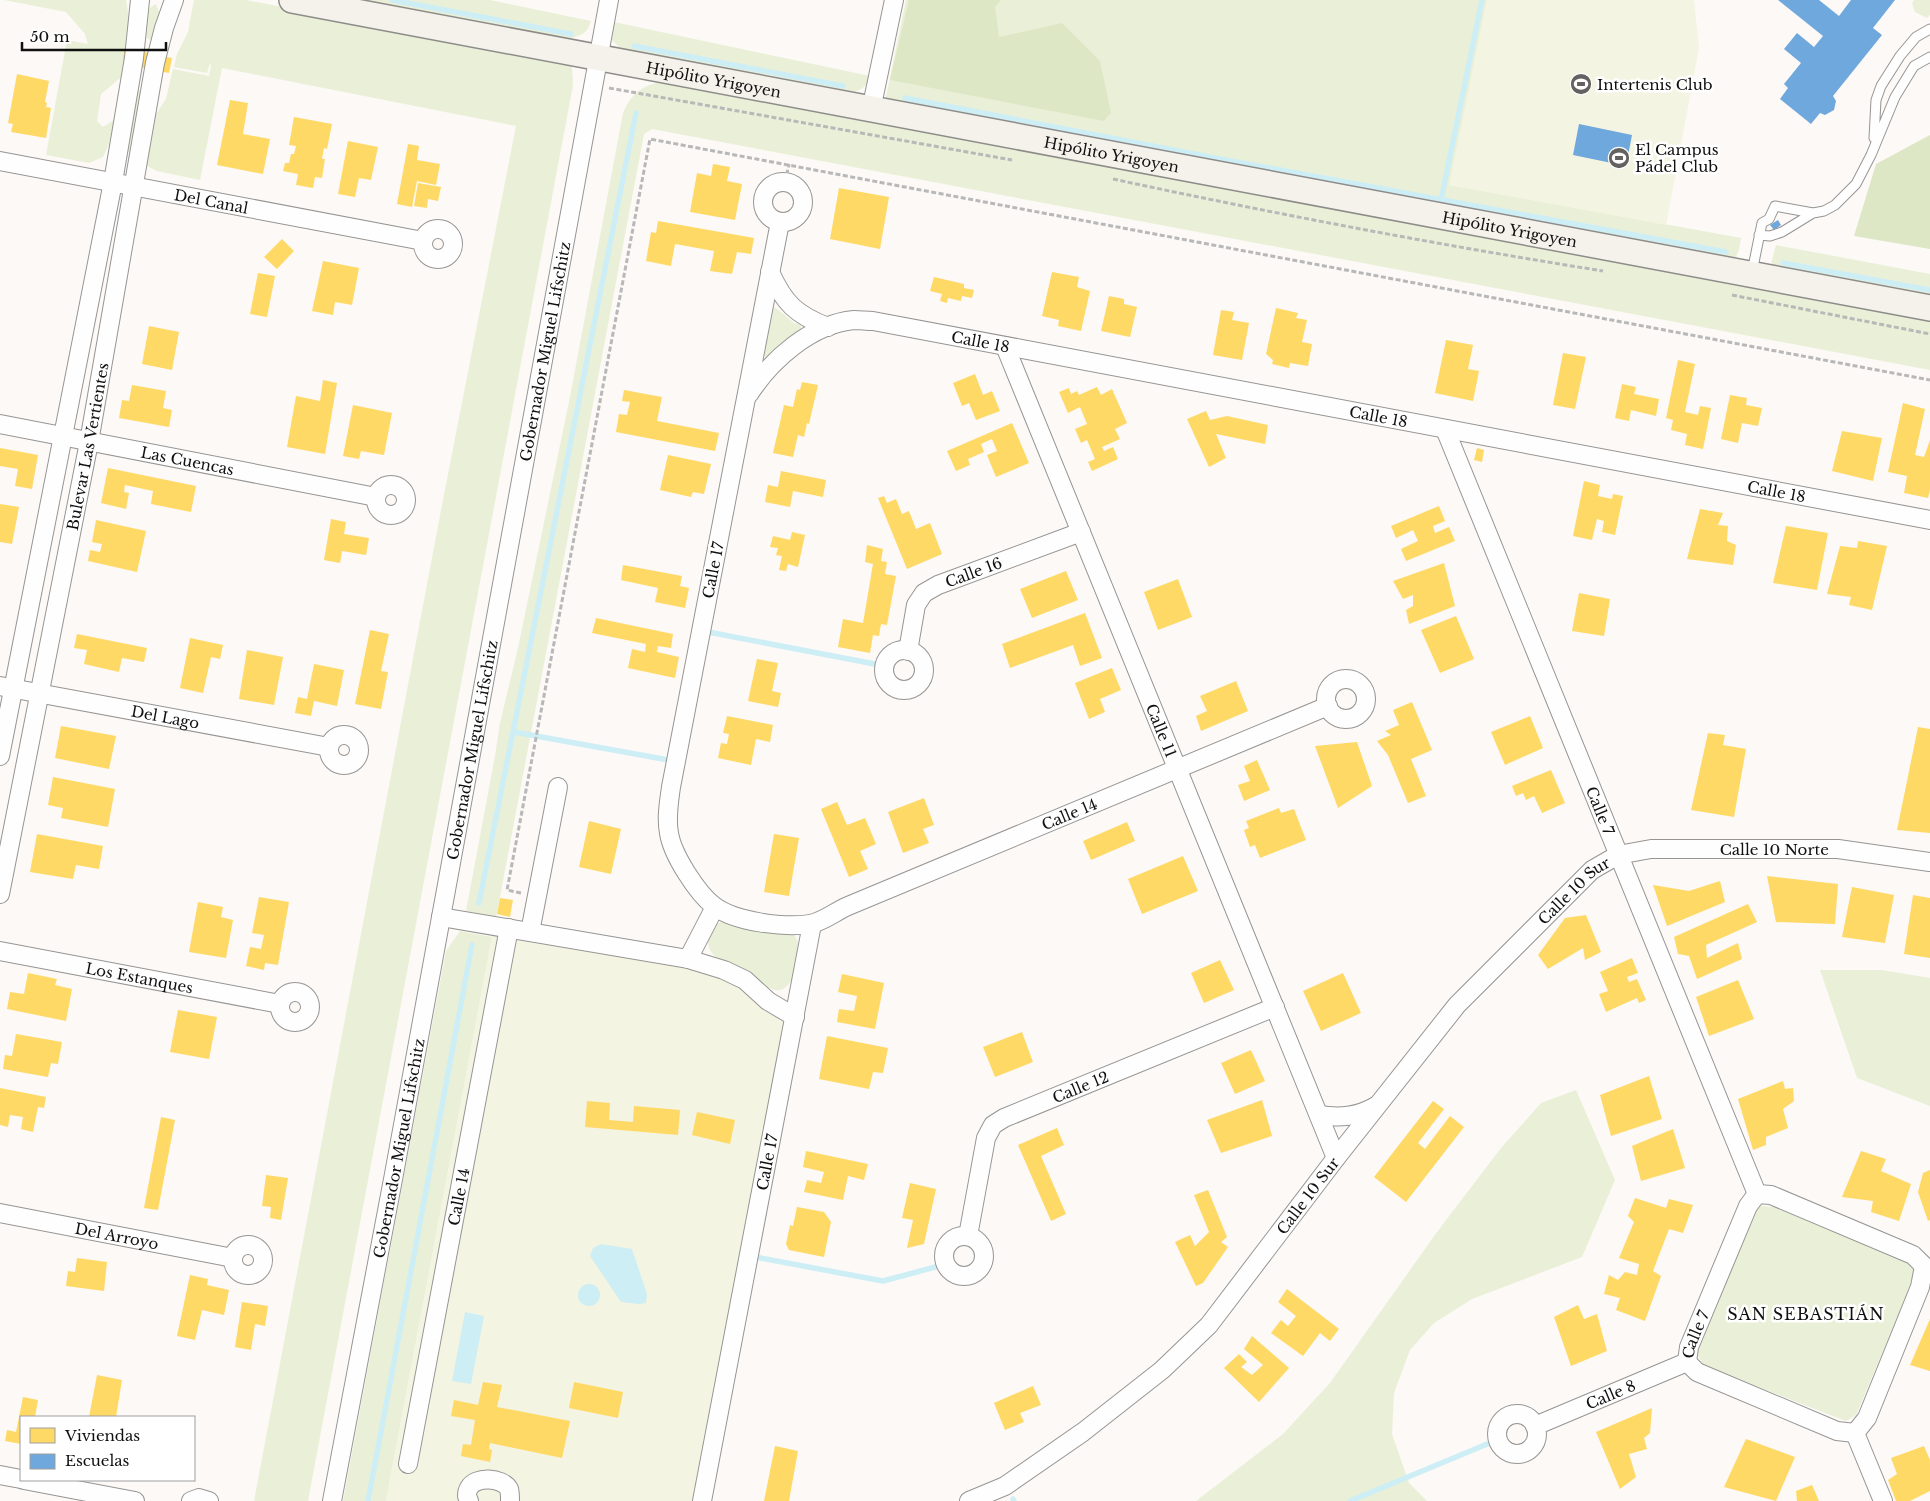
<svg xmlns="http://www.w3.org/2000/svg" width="1930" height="1501" viewBox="0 0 1930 1501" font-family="'Libre Baskerville',serif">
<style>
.green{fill:#eaf0d7}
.forest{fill:#dde7c5}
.pitch{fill:#f3f4e1}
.water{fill:#ceeef5}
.homes{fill:#ffd966}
.schools{fill:#6fa8dc}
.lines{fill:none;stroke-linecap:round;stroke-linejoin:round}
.stream{stroke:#ceeef5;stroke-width:5.5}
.service-casing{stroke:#969594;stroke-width:11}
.minor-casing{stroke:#969594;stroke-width:20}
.secondary-casing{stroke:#8d8c8a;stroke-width:28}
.path{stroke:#b9b8b8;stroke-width:3;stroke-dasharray:5 2.5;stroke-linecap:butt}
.service{stroke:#fffefe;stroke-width:9}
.minor{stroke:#fffefe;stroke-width:18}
.secondary{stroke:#f5f2ec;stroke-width:25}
.labels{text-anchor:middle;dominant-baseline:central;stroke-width:5;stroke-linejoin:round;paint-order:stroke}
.street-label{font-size:15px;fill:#101010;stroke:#fff}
.poi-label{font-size:15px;fill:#101010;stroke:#fff;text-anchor:start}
.neighbourhood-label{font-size:16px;letter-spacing:1px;fill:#101010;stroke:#fff}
</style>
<rect width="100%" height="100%" fill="#fcf9f6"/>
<path class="green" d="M4 0H126L129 18 131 50 125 49 123 57 124 75 101 94 97 121 103 127 114 120 109 144 103 157 89 163 46 155 67 40 88 44 85 34 66 12Z
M194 0H246L565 60 572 67 573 85 308 1501H254L442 505 516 126 222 68 200 180 157 171 143 164 154 117 166 99 173 69 209 76 211 65 210 63 207 73 174 67 177 54 188 32Z
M357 0H490L591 21C587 34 582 35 569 39Z
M906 0H1487L1450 185 1741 238 1739 250 1735 259 889 102 886 97Z
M1914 0H1930V15L1927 18 1915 12 1912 3Z
M156 4 160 15 155 37 151 40 143 36C144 25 144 9 156 4Z
M614 22 870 76C866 89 860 90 847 94L625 53 612 40Z
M668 80 1930 318V370L652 129 644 134 496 918 466 911 495 756 500 723 518 648 570 397 623 113C633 90 645 85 668 80Z
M140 90 141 92 130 150 127 153 125 151 134 98 138 91Z
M1776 245 1930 274V299L1775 270 1771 264Z
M773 308H776L794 323 800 324 801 327V331L777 346 766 357 763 355Z
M727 920C741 922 785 927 794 935 805 945 796 994 775 990 768 989 762 983 756 978 752 975 748 971 744 969 728 961 701 959 710 933 713 925 720 922 727 920Z
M460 931 492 937 386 1501H343L446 951Z
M1820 970H1882L1930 978V1106L1857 1078Z
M1576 1090 1615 1180 1582 1257 1472 1299 1434 1323 1410 1350 1394 1393 1392 1434 1409 1483 1427 1501H1196L1283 1434 1330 1383 1437 1232 1501 1148 1541 1103Z
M1761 1206 1775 1207 1906 1262 1913 1269 1914 1278 1856 1415 1846 1421 1704 1366 1697 1354 1701 1337 1752 1214Z"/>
<path class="forest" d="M909 0H1001L995 7 999 37 1062 23 1100 61 1111 113 1104 121 890 80Z
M1930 135V249L1854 236 1876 164Z"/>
<path class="pitch" d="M1487 0H1694L1699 48 1666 225 1449 185Z
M494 926 724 970 795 1017 702 1501H386Z"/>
<path class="water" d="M601 1244 632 1249 647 1294 646 1303 639 1304 621 1302 590 1256 593 1248Z
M578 1295a11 11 0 1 1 22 0a11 11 0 1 1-22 0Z
M465 1312 484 1316 471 1384 452 1381Z"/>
<path class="homes" d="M125 48 172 58 169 73 129 65 124 66 123 57Z
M17 74 49 81 45 102 47 103 46 107 51 108 46 138 11 132 13 124 8 123Z
M230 100 248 103 243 134 270 139 263 174 217 165Z
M294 117 332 124 327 149 324 148 322 159H325L322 178 315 177 313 188 296 185 298 174 283 171 285 163H289L291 154H294L296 146 289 145Z
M348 141 378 147 371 180 359 178 355 197 338 194Z
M408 144 419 146 417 160 440 164 436 185 417 181 412 207 397 204Z
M713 164 730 167 727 181 742 184 735 220 690 212 697 173 711 176Z
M418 183 441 187 438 201 428 199 427 208 414 206Z
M839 188 889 197 880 249 830 239Z
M658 221 754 238 751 254 737 252 732 274 710 271 714 251 675 244 671 266 646 261 651 232 656 233Z
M282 239 294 251 277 269 264 257Z
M323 261 359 268 352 305 335 302 333 315 312 311Z
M1052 272 1079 277 1077 287 1090 291 1081 331 1058 326 1059 320 1042 316Z
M258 273 275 276 267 317 250 314Z
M934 277 964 284V288L974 290 972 298 962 296 961 301 948 298 947 303 940 301 942 294 930 291Z
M1109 296 1124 299V304L1137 307 1130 337 1101 331Z
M1276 308 1298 313 1296 318 1307 320 1302 342 1312 344 1308 366 1290 363 1289 368 1272 364 1273 360 1266 354Z
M1221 310 1234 312 1232 320 1249 323 1242 360 1213 355Z
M149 326 179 332 172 370 142 364Z
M1446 340 1473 345 1468 369 1479 371 1473 401 1435 393Z
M1563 353 1586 357 1575 409 1553 405Z
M1678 360 1695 364 1685 412 1698 415 1700 406 1711 408 1703 449 1685 445 1687 434 1671 430 1673 420 1666 418Z
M975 374 983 395 992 391 1000 411 976 420 969 403 962 406 953 383Z
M323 380 337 383 325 454 287 447 296 396 320 401Z
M802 382 818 385 809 424 807 423 804 437 798 435 793 457 773 453 784 405 793 407 797 389 800 390Z
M1622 384 1636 387 1634 394 1659 399 1656 416 1631 410 1629 421 1615 418Z
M132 385 166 391 163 408 172 410 169 427 119 418 122 400 129 401Z
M1097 387 1101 395 1112 389 1127 423 1115 429 1120 439 1102 447 1104 451 1113 447 1118 459 1092 471 1088 462 1095 459 1087 440 1081 443 1075 429 1087 424 1080 407 1068 413 1059 392 1069 388 1071 394 1077 391 1079 395Z
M624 390 662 397 657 421 719 433 715 451 616 432 619 414 627 415 630 402 622 401Z
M1730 395 1747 398 1746 405 1762 408 1758 426 1742 423 1738 443 1721 439Z
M1903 403 1925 409 1915 455 1924 457 1930 440V490L1928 498 1904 493 1907 476 1888 472Z
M353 405 392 413 384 455 361 451 359 459 343 456Z
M1206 411 1210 420 1227 416 1268 425 1265 444 1216 434 1226 458 1209 467 1187 419Z
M1012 423 1029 463 996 477 987 455 997 451 992 439 981 444 984 452 968 459 970 465 956 471 947 451Z
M1842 431 1882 438 1873 481 1832 471Z
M0 448 38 455 32 489 15 486 18 469 0 466Z
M1477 448 1484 450 1482 462 1474 460Z
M668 455 711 464 704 494 693 492 691 497 660 490Z
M108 468 196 486 191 512 151 504 153 491 125 485 124 492 129 493 126 509 101 503Z
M781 471 826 480 823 497 793 491 790 507 765 502 768 485 778 487Z
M1584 481 1600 485 1598 496 1612 499 1613 494 1623 496 1615 535 1602 532 1604 521 1597 519 1592 540 1573 536Z
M884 496 887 503 896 499 902 514 909 511 916 529 930 523 942 554 907 569 878 498Z
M0 504 19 507 12 544 0 542Z
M1439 506 1445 521 1433 526 1435 533 1449 527 1455 541 1406 561 1401 549 1418 541 1413 530 1396 538 1391 526Z
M1700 509 1723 513 1718 525 1728 526 1727 541 1736 545 1733 565 1687 559Z
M331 519 346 522 344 534 369 538 366 555 342 551 340 563 324 560Z
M96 520 146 531 137 572 88 561 90 550 100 552 102 544 92 542Z
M1786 526 1828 533 1817 590 1773 583Z
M792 532 805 535 798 567 788 564 786 571 779 570 782 556 776 555 778 548 770 547 773 536 790 540Z
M1858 541 1887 546 1872 610 1849 605 1851 597 1827 594 1840 546 1857 548Z
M867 545 883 549 881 561 887 562 885 574 896 576 887 625 881 624 879 636 873 635 870 653 838 647 843 619 863 623 873 564 865 562Z
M1444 563 1455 606 1409 624 1406 610 1413 606V595L1403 599 1393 581Z
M623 565 682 576 680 586 689 588 685 608 655 602 658 588 621 580Z
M1066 571 1078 600 1032 618 1020 589Z
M1178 579 1192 617 1158 630 1144 592Z
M1579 593 1610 599 1604 636 1572 631Z
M1085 613 1102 658 1080 666 1073 645 1010 668 1002 644Z
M1456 616 1474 659 1440 673 1421 630Z
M596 618 673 634 671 648 658 646 657 652 679 657 675 678 628 668 632 649 645 652 646 644 592 633Z
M370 630 389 634 381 671 388 672 381 709 355 704Z
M77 634 147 648 144 662 122 658 119 672 84 664 87 650 74 648Z
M190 638 223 645 220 659 211 657 203 693 180 688Z
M247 650 283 657 274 705 239 699Z
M757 659 778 663 772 691 781 693 778 707 748 701Z
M314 664 344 670 337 706 314 701 311 716 295 713 298 697 307 699Z
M1112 668 1121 690 1100 699 1105 712 1089 719 1075 683Z
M1236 681 1248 711 1201 731 1196 716 1207 711 1200 696Z
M1412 702 1432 750 1411 759 1426 796 1408 803 1388 755 1377 741 1391 735 1385 731 1399 725 1393 710Z
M727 716 773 725 770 742 756 739 751 765 718 758 721 743 727 744 729 734 723 733Z
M1530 716 1543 748 1505 765 1491 732Z
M61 726 116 736 109 769 55 758Z
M1918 727 1930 729V833L1897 830Z
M1708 733 1725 735 1723 745 1746 749 1734 817 1691 810Z
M1357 742 1372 786 1338 808 1315 746Z
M1257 760 1270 790 1244 801 1238 785 1250 781 1244 766Z
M1551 770 1565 803 1542 813 1534 796 1526 800 1523 793 1516 796 1512 786Z
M53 777 115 789 108 827 61 818 63 808 48 805Z
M924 798 934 825 923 829 929 843 903 853 888 812Z
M837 802 847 825 865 818 876 844 860 851 868 869 849 877 821 809Z
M1279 808 1281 813 1294 809 1306 840 1260 858 1255 845 1250 847 1244 830 1249 828 1246 821Z
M589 821 621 829 611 874 579 867Z
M1127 822 1135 841 1091 860 1083 841Z
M37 834 103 846 99 869 76 865 73 879 30 872Z
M774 834 799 838 789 896 764 892Z
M1183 856 1198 891 1142 914 1128 879Z
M1767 876 1838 884 1835 924 1776 922Z
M1720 881 1725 902 1667 926 1653 885 1689 891Z
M1852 887 1894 895 1885 943 1842 937Z
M1913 895 1930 898V958L1904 954Z
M259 897 289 902 278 965 265 963 264 970 246 966 250 947 261 949 264 935 252 933Z
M500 898 513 900 510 917 497 914Z
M198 902 223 907 221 917 233 920 226 958 189 952Z
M1748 904 1757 922 1706 945 1707 958 1738 943 1742 959 1697 979 1689 956 1678 954 1674 937Z
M1586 915 1601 952 1585 960 1583 948 1548 969 1538 955 1565 918Z
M1632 958 1638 973 1627 977 1629 982 1637 979 1646 1000 1639 1003 1637 998 1606 1012 1599 994 1608 991 1600 972Z
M1220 960 1234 990 1204 1003 1191 973Z
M28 973 57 979 55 985 72 989 66 1021 7 1009 10 992 24 994Z
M1343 973 1361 1013 1321 1031 1303 991Z
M842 974 884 983 875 1029 837 1022 839 1009 854 1011 857 996 838 992Z
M1738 980 1754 1019 1709 1036 1696 997Z
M178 1010 217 1017 209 1059 170 1052Z
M1022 1032 1033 1062 995 1077 983 1047Z
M16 1034 62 1042 58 1064 51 1063 48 1077 3 1069 5 1055 12 1056Z
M827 1036 888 1048 883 1073 873 1072 869 1089 819 1079Z
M1251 1050 1265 1081 1235 1094 1221 1063Z
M1649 1076 1662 1119 1611 1136 1600 1095Z
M1783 1081 1785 1089 1793 1088 1794 1101 1783 1109 1788 1128 1766 1137V1145L1753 1150 1738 1099Z
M0 1088 46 1097 44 1108 38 1107 33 1132 21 1129 23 1117 10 1115 8 1127 0 1125Z
M1262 1100 1272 1136 1221 1153 1207 1120Z
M587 1101 610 1103 609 1120 633 1122 634 1106 680 1110 678 1135 585 1127Z
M1433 1101 1444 1109 1418 1143 1425 1149 1450 1116 1464 1127 1406 1202 1374 1177Z
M697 1112 735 1120 730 1144 692 1135Z
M161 1117 175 1120 158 1210 144 1208Z
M1057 1128 1064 1145 1041 1156 1066 1214 1051 1221 1018 1145Z
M1673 1129 1685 1168 1641 1181 1632 1146Z
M806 1151 868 1164 864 1180 848 1176 843 1200 804 1192 807 1180 821 1183 824 1172 803 1167Z
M1861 1151 1886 1159 1881 1171 1911 1184 1899 1221 1871 1212 1873 1201 1842 1197Z
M1930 1170V1220L1928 1221 1918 1192 1923 1173Z
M266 1175 288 1178 281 1220 270 1218 271 1207 262 1206Z
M910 1183 936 1189 924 1244 907 1248 913 1220 902 1218Z
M1208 1190 1227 1237 1221 1242 1228 1247 1203 1283 1196 1286 1175 1242 1190 1235 1195 1246 1209 1232 1194 1195Z
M1635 1198 1666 1208 1669 1199 1693 1205 1683 1233 1669 1229 1653 1271 1661 1276 1645 1321 1616 1310 1620 1298 1604 1294 1609 1275 1618 1280 1625 1272 1637 1275 1639 1264 1619 1258 1634 1222 1628 1216Z
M797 1207 824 1212 831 1222 824 1257 789 1250 786 1244 790 1225 793 1226Z
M77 1258 107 1262 104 1291 66 1286 68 1271 75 1272Z
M190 1275 208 1279 207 1285 229 1290 224 1315 202 1310 195 1340 177 1336Z
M1287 1289 1339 1329 1330 1341 1320 1333 1303 1356 1271 1333 1281 1320 1288 1326 1296 1316 1278 1302Z
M242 1302 268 1306 265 1326 255 1324 251 1350 235 1347Z
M1578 1305 1584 1319 1597 1314 1607 1351 1571 1366 1554 1317Z
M1930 1319V1371L1910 1365Z
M1252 1336 1289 1368 1259 1402 1224 1368 1239 1354 1247 1362 1241 1367 1252 1375 1263 1365 1244 1349Z
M97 1375 122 1380 116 1417H89Z
M483 1382 502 1385 497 1407 570 1421 562 1458 490 1443 489 1449 492 1450 490 1462 461 1456 463 1444 471 1445 475 1420 451 1416 454 1400 478 1405Z
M574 1382 623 1392 618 1418 569 1408Z
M1033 1386 1041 1405 1020 1413 1024 1422 1005 1430 994 1403Z
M23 1397 38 1400 35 1417H21V1444L5 1441 7 1430 16 1432Z
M1652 1408 1650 1433 1644 1438 1647 1449 1629 1454 1636 1477 1620 1489 1596 1432Z
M1746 1439 1795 1457 1776 1501 1724 1487Z
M775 1446 798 1451 789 1501H764Z
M1924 1446 1930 1460V1491L1910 1501H1896L1888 1480 1897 1474 1891 1458Z
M1812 1485 1819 1501H1797L1796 1491Z"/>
<path class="schools" d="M1778 0H1819L1839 16 1851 0H1895L1873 28 1882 35 1833 96 1836 101 1834 110 1825 115 1820 113 1811 124 1780 99 1788 88 1784 84 1801 63 1784 49 1797 33 1814 47 1823 36Z
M1579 124 1632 135 1626 166 1573 155Z
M1778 220 1781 225 1774 230 1770 225Z"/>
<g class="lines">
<path class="stream" d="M392 0 571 34
M634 46 843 86
M905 98 1215 158 1726 252
M1441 200 1482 0
M1783 263 1930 290
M703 631 880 665
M514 732 674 761
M479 903 636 113
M750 1256 883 1281 939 1266
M1013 1499 1014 1501
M368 1501 472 945
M1350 1501 1492 1442"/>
<g class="service-casing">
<path id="service" d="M1874 138 1876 100 1881 86 1900 56 1916 37 1930 29
M1759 235 1770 236 1782 232 1813 213 1824 211 1835 205 1856 184 1871 155 1895 97 1914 66 1930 57
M1752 272 1762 223 1769 219 1775 206 1813 213"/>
</g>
<g class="minor-casing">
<g id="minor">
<path d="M871 110 894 0"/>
<path id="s1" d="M0 161 423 241"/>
<circle cx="783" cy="202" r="20"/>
<path id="s2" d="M780 222 671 787C669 802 666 818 669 833 672 854 697 893 714 906 735 922 785 928 810 924 823 922 836 911 848 906L1328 706"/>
<circle cx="438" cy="244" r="15"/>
<path d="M770 272C784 303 796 315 828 327"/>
<path id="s3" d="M1005 346 1336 1158"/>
<path id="s4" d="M749 394C771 360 811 324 854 320 860 320 867 321 873 321L1930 520"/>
<path id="s5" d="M0 424 376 497"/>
<path id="s6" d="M1445 429 1757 1194"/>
<circle cx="391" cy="500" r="15"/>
<circle cx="904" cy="670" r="20"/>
<path id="s7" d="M908 651 916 605 924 593 938 585 1081 532"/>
<circle cx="1346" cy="699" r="20"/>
<path id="s8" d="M0 686 329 747"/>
<circle cx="344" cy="750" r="15"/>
<path d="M0 756 113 182 134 58 140 0"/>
<path id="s9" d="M0 894 89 442 155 63 164 28 174 0"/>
<path d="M441 917 688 959 724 970 745 980 768 1001 795 1017"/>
<path d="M530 932 558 787"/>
<path id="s10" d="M0 951 280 1004"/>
<path d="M688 959 715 907"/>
<circle cx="295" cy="1007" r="15"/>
<path d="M1319 1115C1340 1118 1357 1117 1376 1106"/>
<path d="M1757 1194 1771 1195 1913 1255 1924 1266"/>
<path id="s11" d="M0 1213 233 1258"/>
<path id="s12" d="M968 1236 986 1138 993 1125 1004 1118 1275 1007"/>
<circle cx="964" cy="1256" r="20"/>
<circle cx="248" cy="1260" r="15"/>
<path d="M1687 1362 1697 1372 1837 1431 1855 1433"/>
<path id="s13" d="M1687 1362 1689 1347 1748 1206 1757 1194"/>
<circle cx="1517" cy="1434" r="20"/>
<path id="s14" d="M1535 1426 1687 1362"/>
<path d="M1855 1433 1867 1418 1920 1287 1924 1266"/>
<path d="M1855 1433 1883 1501"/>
<path id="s15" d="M408 1464 509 928"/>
<path d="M0 1475 21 1479"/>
<path d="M24 1480 135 1501"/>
<path d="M191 1501 199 1498 209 1501"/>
<path id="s16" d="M332 1501 394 1174 609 0"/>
<path d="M469 1501 467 1496C467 1494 467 1491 469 1488 475 1476 502 1477 509 1489 510 1492 510 1497 510 1501"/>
<path id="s17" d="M702 1501 812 924"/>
<path id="s18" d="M969 1501 1005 1486 1083 1432 1162 1370 1209 1325 1336 1158 1457 1005 1592 870 1618 855 1651 849H1838L1930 862"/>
</g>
</g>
<g class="secondary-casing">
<g id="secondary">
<path id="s19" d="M292 0 1930 308"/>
</g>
</g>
<path class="path" d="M609 88 1012 160
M1113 179C1276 214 1439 245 1603 271
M785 182 789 164
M1732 295 1930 334
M521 893 507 890 650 139 1930 380"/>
<use href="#service" class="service"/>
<use href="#minor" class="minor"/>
<use href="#secondary" class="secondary"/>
</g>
<defs>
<g id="stadium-disc" transform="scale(1.125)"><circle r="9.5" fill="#636260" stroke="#fff"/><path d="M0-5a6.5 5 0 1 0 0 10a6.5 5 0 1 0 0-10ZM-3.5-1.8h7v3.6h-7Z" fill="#fff"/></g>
</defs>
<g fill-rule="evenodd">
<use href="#stadium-disc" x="1581" y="84"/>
<use href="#stadium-disc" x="1619" y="158"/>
</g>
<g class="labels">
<g class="street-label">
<text stroke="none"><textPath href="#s19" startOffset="429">Hipólito Yrigoyen</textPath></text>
<text stroke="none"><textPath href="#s19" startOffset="834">Hipólito Yrigoyen</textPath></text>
<text stroke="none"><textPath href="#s1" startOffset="215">Del Canal</textPath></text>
<text stroke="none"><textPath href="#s19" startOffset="1239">Hipólito Yrigoyen</textPath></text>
<text stroke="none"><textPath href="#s4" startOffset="261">Calle 18</textPath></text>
<text stroke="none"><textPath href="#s16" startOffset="1169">Gobernador Miguel Lifschitz</textPath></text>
<text stroke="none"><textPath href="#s4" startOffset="666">Calle 18</textPath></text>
<text stroke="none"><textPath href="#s9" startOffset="456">Bulevar Las Vertientes</textPath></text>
<text stroke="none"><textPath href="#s5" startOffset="191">Las Cuencas</textPath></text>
<text stroke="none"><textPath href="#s4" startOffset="1071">Calle 18</textPath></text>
<text transform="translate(713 570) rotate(-79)">Calle 17</text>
<text stroke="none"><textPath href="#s7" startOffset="115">Calle 16</textPath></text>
<text stroke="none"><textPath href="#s8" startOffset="168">Del Lago</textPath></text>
<text stroke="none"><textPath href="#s3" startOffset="415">Calle 11</textPath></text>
<text stroke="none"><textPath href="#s16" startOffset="764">Gobernador Miguel Lifschitz</textPath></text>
<text stroke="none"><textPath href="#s6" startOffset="412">Calle 7</textPath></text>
<text stroke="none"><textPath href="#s2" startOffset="1090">Calle 14</textPath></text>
<text stroke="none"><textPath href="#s18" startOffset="1082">Calle 10 Norte</textPath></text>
<text stroke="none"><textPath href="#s18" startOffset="868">Calle 10 Sur</textPath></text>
<text stroke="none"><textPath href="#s10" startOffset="142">Los Estanques</textPath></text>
<text stroke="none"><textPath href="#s12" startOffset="210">Calle 12</textPath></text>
<text stroke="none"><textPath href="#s16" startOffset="359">Gobernador Miguel Lifschitz</textPath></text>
<text stroke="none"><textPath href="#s17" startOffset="345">Calle 17</textPath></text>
<text stroke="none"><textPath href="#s18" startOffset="462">Calle 10 Sur</textPath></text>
<text stroke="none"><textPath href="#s15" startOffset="272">Calle 14</textPath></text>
<text stroke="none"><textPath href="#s11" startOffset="119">Del Arroyo</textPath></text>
<text stroke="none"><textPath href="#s13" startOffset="29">Calle 7</textPath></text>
<text stroke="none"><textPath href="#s14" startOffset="82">Calle 8</textPath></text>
</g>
<g class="poi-label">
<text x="1597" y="84">Intertenis Club</text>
<text x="1635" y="149">El Campus<tspan x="1635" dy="17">Pádel Club</tspan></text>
</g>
<g class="neighbourhood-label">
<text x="1806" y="1314">SAN SEBASTIÁN</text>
</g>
</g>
<rect x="20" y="1416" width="175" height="65" fill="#ffffff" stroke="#9f9f9f"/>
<rect x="30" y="1428" width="25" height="15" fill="#ffd966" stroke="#9f9f9f"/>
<text x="65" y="1441" font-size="15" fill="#101010">Viviendas</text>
<rect x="30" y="1454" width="25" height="15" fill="#6fa8dc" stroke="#9f9f9f"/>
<text x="65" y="1466" font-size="15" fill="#101010">Escuelas</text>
<path d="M22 42v8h144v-8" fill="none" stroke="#101010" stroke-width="2.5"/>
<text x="30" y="42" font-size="15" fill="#101010" stroke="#ffffff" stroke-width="4" paint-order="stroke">50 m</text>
</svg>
